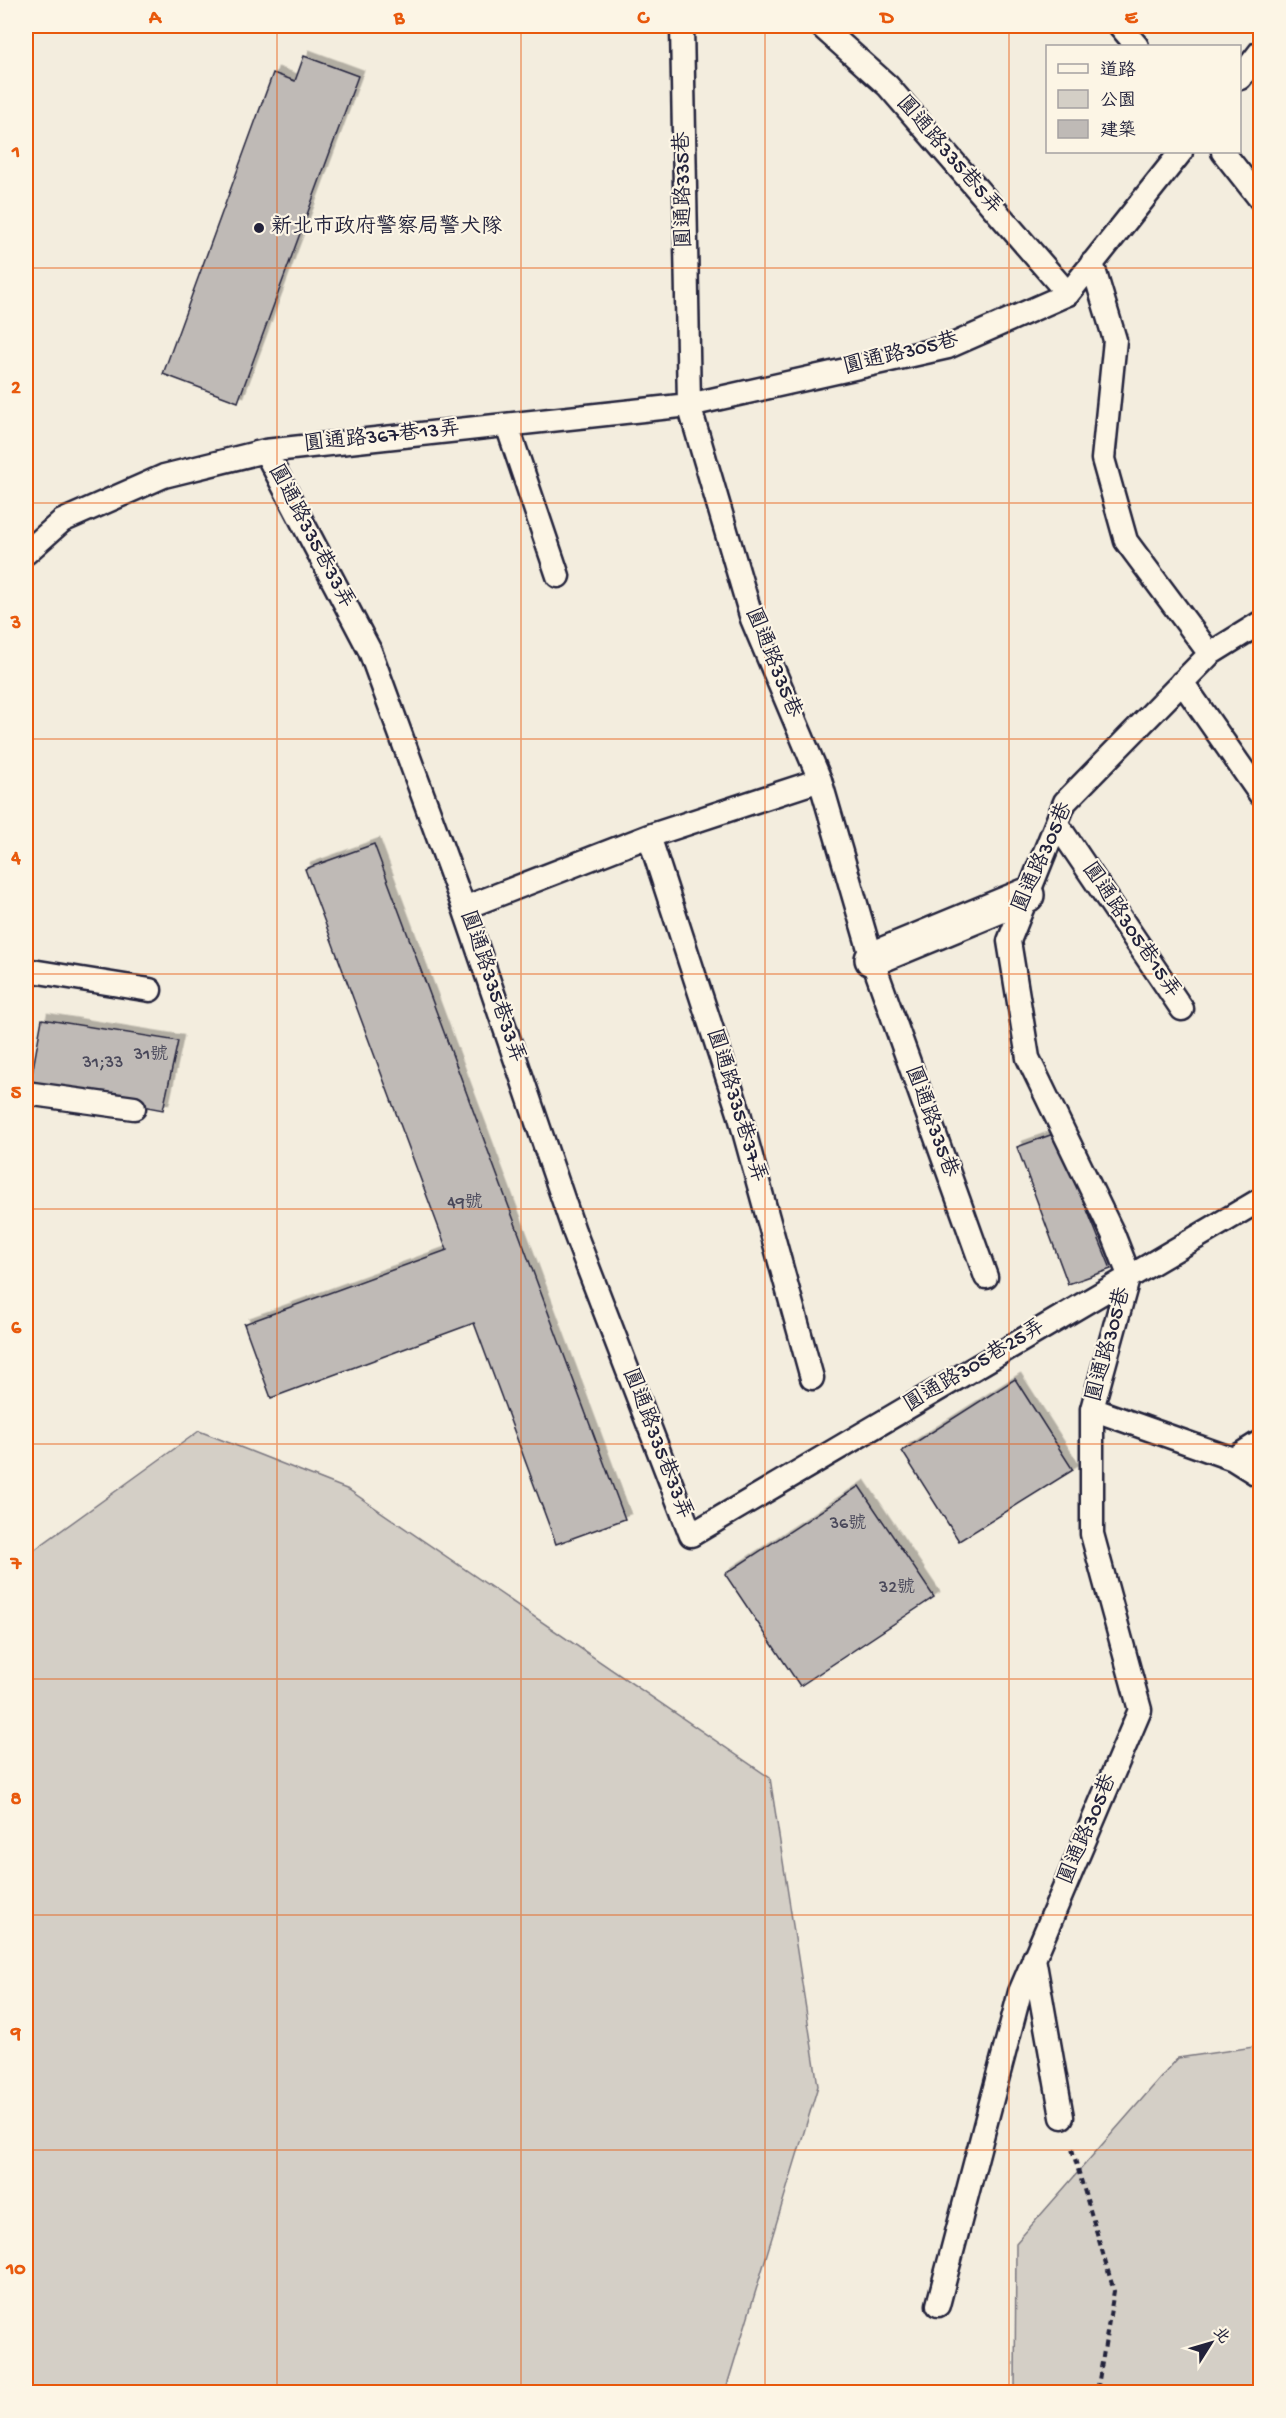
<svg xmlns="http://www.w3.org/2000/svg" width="1286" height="2418" viewBox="0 0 1286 2418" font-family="'Gochi Hand','LXGW WenKai TC',sans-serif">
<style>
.green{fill:#d4cfc6;stroke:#7b7880;stroke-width:1.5}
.building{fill:#bfbab6;stroke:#22223b;stroke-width:1.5;filter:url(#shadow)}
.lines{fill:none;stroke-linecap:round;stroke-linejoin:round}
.lane-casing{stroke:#22223b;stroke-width:27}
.street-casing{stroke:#22223b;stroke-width:38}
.path{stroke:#22223b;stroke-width:4;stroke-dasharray:6 4.5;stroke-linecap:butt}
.lane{stroke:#fcf5e5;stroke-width:22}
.street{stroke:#fcf5e5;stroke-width:33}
.grid{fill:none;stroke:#e8590c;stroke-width:1.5;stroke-opacity:0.55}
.poi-dot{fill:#22223b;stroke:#fcf5e5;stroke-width:2}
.labels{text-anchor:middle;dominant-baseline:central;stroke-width:4.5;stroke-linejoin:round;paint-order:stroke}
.number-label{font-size:18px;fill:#49485a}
.street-label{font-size:21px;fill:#22223b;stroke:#fcf5e5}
.poi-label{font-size:21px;fill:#22223b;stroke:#fcf5e5;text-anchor:start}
.neatline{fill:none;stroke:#e8590c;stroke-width:2}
.grid-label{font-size:20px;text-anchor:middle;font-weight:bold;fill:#e8590c}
</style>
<defs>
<filter id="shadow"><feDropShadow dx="5.5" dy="-5.5" stdDeviation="0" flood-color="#0004"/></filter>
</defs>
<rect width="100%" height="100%" fill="#f3edde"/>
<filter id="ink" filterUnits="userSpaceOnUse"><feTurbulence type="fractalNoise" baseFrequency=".0167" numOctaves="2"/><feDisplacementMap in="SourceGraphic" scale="12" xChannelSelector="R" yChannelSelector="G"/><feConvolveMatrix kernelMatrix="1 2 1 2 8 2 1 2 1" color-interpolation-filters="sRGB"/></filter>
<g filter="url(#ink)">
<path class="green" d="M199 1431 349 1490 770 1778 818 2086 725 2392H26V1556Z
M1260 2046V2392H1015L1016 2243 1178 2058Z"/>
<path class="building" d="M304 56 358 76 238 402 163 374 273 73 295 81Z
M374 844 625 1519 556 1544 474 1323 271 1398 244 1324 447 1250 305 869Z
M42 1019 178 1041 163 1110 30 1085Z
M1056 1133 1111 1269 1068 1284 1017 1147Z
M1015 1379 1073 1470 959 1541 902 1451Z
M859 1486 934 1597 800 1686 725 1574Z"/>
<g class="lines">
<g class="lane-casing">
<path id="lane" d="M682 26 689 405 752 619 820 780 872 959 986 1277
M821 26 888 86 1068 294
M1120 26 1137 46
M1240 78 1260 52
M1223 152 1260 199
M1092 263 1115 340 1103 459 1126 541 1210 654
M507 425 558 576
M265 451 370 651 464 908 574 1231 691 1535 1260 1200
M26 553 62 521 164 476 265 451 689 405 948 347 1068 294 1181 152
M1182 682 1260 794
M1057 824 1182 1009
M649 836 739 1113 812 1378
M464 908 649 836 820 780
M26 970 150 990
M26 1093 134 1108
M1092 1409 1233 1459 1260 1476
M1233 1459 1260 1442
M1034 1958 1062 2117
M938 2305 1020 1992 1140 1710 1092 1534V1409L1129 1275 1113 1234 1028 1058 1009 941 1065 802 1210 654 1260 623"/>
</g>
<g class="street-casing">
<path id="street" d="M872 959 1027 895"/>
</g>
<path class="path" d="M1072 2149 1114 2291 1097 2392"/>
<use href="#lane" class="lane"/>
<use href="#street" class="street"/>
</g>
</g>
<path class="grid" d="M277 26V2392M521 26V2392M765 26V2392M1009 26V2392M26 268H1260M26 503H1260M26 739H1260M26 974H1260M26 1209H1260M26 1444H1260M26 1679H1260M26 1915H1260M26 2150H1260"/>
<circle class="poi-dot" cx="259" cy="228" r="6"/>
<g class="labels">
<g class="number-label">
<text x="151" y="1055">31號</text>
<text x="103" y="1063">31;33</text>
<text x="465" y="1203">49號</text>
<text x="848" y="1524">36號</text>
<text x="897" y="1588">32號</text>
</g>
<g class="street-label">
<text transform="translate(948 156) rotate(49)">圓通路335巷5弄</text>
<text transform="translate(685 190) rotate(-91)">圓通路335巷</text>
<text transform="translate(901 355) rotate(-14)">圓通路305巷</text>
<text transform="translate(382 438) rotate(-6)">圓通路367巷13弄</text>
<text transform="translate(310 537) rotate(62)">圓通路335巷33弄</text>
<text transform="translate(772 663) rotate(68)">圓通路335巷</text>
<text transform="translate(1044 858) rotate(-66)">圓通路305巷</text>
<text transform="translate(1130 931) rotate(56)">圓通路305巷15弄</text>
<text transform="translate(491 987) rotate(71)">圓通路335巷33弄</text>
<text transform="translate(735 1106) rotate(73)">圓通路335巷37弄</text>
<text transform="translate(930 1122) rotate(70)">圓通路335巷</text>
<text transform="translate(1110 1345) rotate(-75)">圓通路305巷</text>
<text transform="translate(975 1367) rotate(-31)">圓通路305巷25弄</text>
<text transform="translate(656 1444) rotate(69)">圓通路335巷33弄</text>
<text transform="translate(1089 1830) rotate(-67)">圓通路305巷</text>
</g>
<g class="poi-label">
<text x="271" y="228">新北市政府警察局警犬隊</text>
</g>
</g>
<rect width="1286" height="2418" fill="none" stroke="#fcf5e5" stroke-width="66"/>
<rect x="1046" y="45" width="195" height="108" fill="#fcf5e5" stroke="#a5a1a1" stroke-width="1.5"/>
<rect x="1058" y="64" width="30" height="9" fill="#fcf5e5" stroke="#a5a1a1" stroke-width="1.5"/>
<text x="1100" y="75" font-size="18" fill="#22223b">道路</text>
<rect x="1058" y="90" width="30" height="18" fill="#d4cfc6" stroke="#a5a1a1" stroke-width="1.5"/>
<text x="1100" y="105" font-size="18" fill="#22223b">公園</text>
<rect x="1058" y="120" width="30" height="18" fill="#bfbab6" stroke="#a5a1a1" stroke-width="1.5"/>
<text x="1100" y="135" font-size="18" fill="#22223b">建築</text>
<g transform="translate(1211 2343) rotate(53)" stroke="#fcf5e5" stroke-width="4.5" paint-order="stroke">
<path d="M0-4.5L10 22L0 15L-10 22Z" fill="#22223b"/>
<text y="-9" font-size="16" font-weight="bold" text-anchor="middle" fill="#22223b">北</text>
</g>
<rect x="33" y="33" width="1220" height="2352" class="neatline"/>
<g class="grid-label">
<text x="155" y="23">A</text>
<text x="399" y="23">B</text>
<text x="643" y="23">C</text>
<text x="887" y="23">D</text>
<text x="1131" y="23">E</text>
<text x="16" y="157">1</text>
<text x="16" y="393">2</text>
<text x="16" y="628">3</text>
<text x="16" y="863">4</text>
<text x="16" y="1098">5</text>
<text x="16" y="1333">6</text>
<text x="16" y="1569">7</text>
<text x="16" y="1804">8</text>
<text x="16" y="2039">9</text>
<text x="16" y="2274">10</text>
</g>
</svg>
